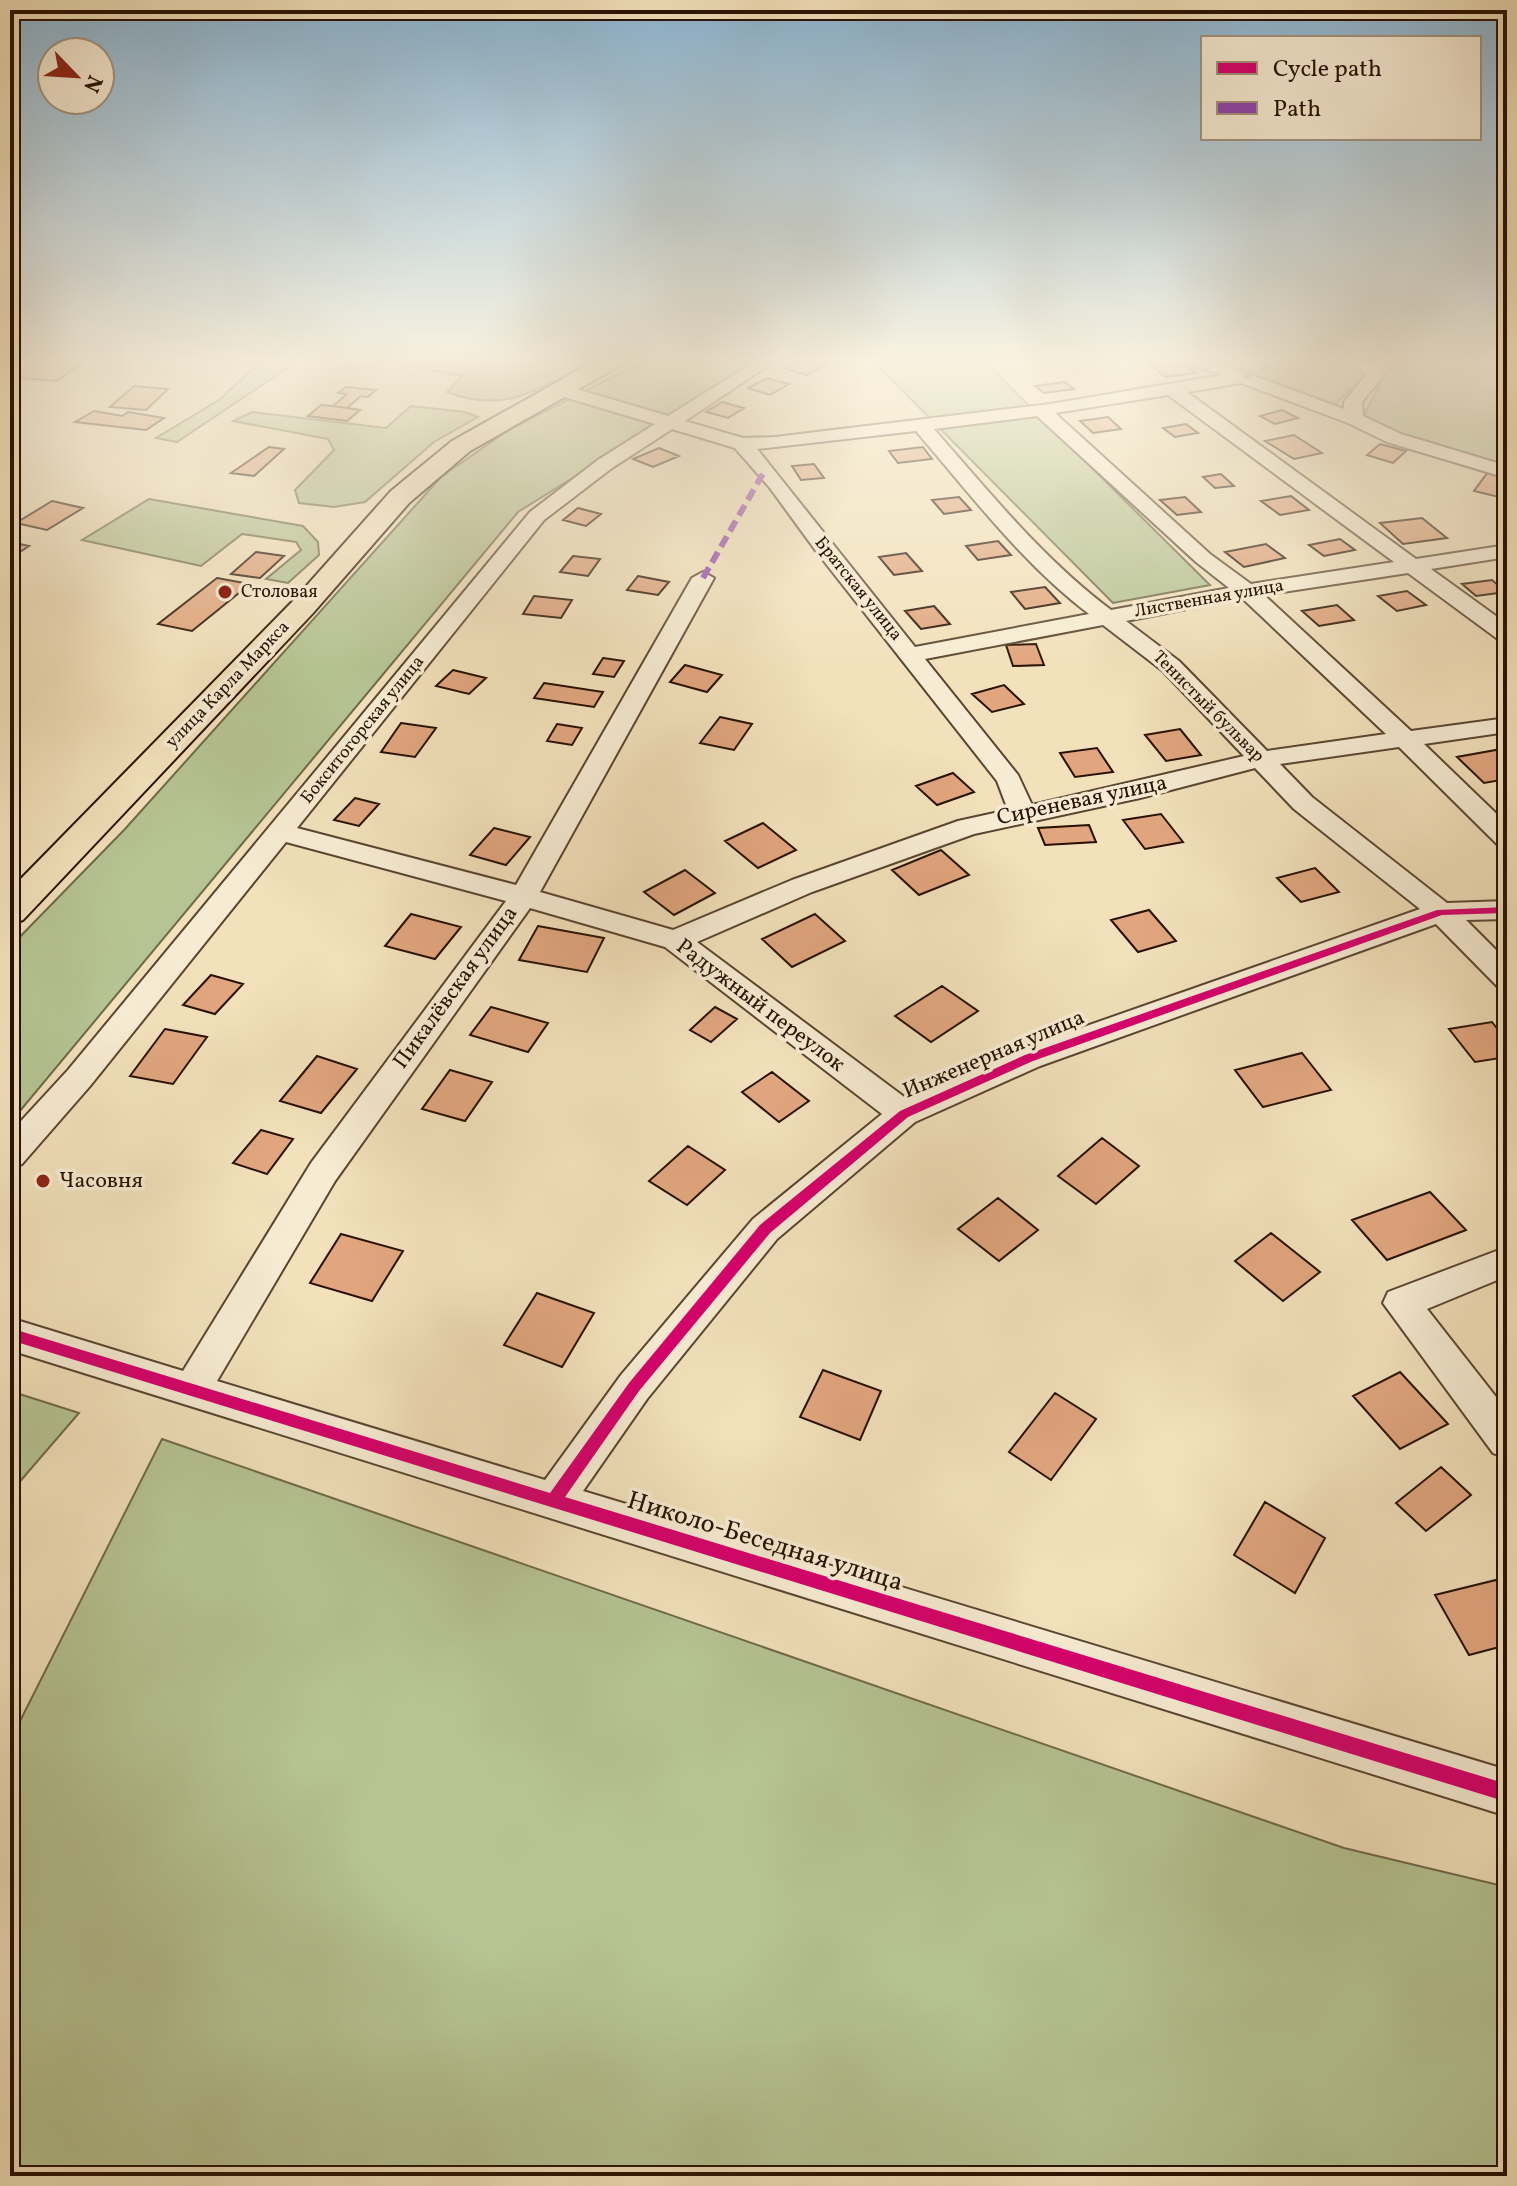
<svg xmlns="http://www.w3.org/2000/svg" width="1517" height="2186" viewBox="0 0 1517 2186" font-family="Vollkorn,serif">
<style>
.green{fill:#b6c493;stroke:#6e6a4a;stroke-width:2}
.building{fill:#e1a67e;stroke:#271102;stroke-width:2}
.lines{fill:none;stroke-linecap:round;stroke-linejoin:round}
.minor-casing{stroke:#5a4530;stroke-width:4}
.major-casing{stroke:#271102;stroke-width:4}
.minor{fill:#f7ecd3;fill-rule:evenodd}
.major{fill:#f2e1bb;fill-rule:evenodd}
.quiet{stroke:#8e44ad;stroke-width:6;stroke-dasharray:12 6;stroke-linecap:butt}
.cycleway-casing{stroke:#f7ecd3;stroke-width:5}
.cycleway{fill:#d6006c;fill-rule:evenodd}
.poi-dot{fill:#8f2418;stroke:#f7ecd3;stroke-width:3}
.labels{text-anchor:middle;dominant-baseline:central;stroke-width:7;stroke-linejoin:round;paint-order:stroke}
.far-street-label{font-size:18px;fill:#271102;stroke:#f7ecd3}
.far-poi-label{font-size:18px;fill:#271102;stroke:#f7ecd3;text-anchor:start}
.street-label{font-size:22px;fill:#271102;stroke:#f7ecd3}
.poi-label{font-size:22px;fill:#271102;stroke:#f7ecd3;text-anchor:start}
.near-street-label{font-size:26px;fill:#271102;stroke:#f7ecd3}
</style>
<rect width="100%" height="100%" fill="#f2e1bb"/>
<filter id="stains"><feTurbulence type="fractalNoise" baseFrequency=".0025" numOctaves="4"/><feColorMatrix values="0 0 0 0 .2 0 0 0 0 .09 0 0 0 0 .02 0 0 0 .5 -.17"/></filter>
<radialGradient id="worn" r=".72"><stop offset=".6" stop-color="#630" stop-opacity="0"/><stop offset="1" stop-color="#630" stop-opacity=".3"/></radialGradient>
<path class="green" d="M261 361H298L177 442 156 438 219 400Z
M382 361H590C540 388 507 415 447 392L462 376Z
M644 361H760L518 512 10 1123V947L125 829 441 477 507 431Z
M873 361H984L1210 585 1113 603Z
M1211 361H1351L1363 367 1366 375 1332 407Z
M1392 361H1444L1507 374V468L1425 445 1362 419Z
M411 406 465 412 478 417 434 442 365 502 334 507 299 503 295 490 334 450 328 439 233 421 252 412 386 428Z
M149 499 303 526 318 542 319 555 288 583 266 579 301 550 296 542 242 534 201 566 82 540Z
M10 1391 79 1413 10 1493Z
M162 1439 1344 1848 1507 1887V2176H10V1741Z"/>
<path class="building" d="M14 361H40L80 364 57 381 10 377V364Z
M797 361H810L825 365 807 375 783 368Z
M1182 362 1196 373 1165 377 1151 365Z
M767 378 789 384 770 395 748 388Z
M1065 382 1074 389 1044 393 1035 386Z
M134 386 168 389 146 410 110 407Z
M346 387 376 390 368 397 361 396 347 408 333 406 347 394 338 393Z
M722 402 744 408 728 418 706 412Z
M321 405 333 406 360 410 347 421 308 416Z
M1282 410 1298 418 1275 424 1260 416Z
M94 411 122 416 128 412 164 418 146 430 75 422Z
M1108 417 1121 429 1093 433 1080 421Z
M1186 424 1198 433 1175 437 1163 428Z
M1294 435 1322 453 1294 459 1265 441Z
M1380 444 1406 451 1393 463 1367 455Z
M269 447 284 449 254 476 231 473Z
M923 447 932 459 898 463 889 451Z
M659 448 679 456 653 467 633 459Z
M814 464 824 478 801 480 792 466Z
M1488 472 1507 477V499L1474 491Z
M1221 474 1234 486 1215 488 1203 477Z
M1291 496 1309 510 1280 515 1261 501Z
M959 497 971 510 944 514 932 500Z
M1185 497 1201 512 1177 515 1160 500Z
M52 501 83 508 47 530 16 523Z
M578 508 601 514 586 526 563 520Z
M1422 518 1447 538 1403 544 1380 523Z
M1340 539 1355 550 1324 556 1309 545Z
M998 541 1011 555 978 560 966 546Z
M10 542 29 546 12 557Z
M1266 544 1285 558 1244 567 1225 552Z
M256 552 284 556 260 578 231 574Z
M906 553 922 571 894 575 879 557Z
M573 556 600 559 588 576 560 572Z
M638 576 669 582 658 595 627 590Z
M217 578 250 584 192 631 158 624Z
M1492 580 1506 592 1476 596 1462 584Z
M1045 587 1060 603 1025 609 1011 592Z
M1407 591 1426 605 1397 611 1378 596Z
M534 596 572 600 561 618 523 614Z
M1337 605 1354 620 1319 626 1302 611Z
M934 606 950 624 921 629 905 611Z
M1036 644 1044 665 1013 666 1006 645Z
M603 658 624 661 614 677 593 674Z
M685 665 722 675 707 692 670 682Z
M453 670 486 678 469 694 436 686Z
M544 683 603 692 594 707 534 698Z
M1004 685 1024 704 992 712 972 694Z
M720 717 752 724 734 750 700 743Z
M401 723 436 728 415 757 381 752Z
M557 724 582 728 572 745 547 741Z
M1180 729 1201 755 1166 761 1145 735Z
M1097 748 1113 772 1075 777 1060 753Z
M1507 748V779L1484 783 1457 757Z
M953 773 974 792 937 805 916 786Z
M355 798 379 804 359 826 334 820Z
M1161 814 1183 842 1145 849 1123 820Z
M763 823 796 850 758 868 725 841Z
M1089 825 1096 842 1045 845 1038 828Z
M494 828 530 837 506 865 470 855Z
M941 850 969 875 919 895 892 870Z
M1315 868 1339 892 1301 902 1277 878Z
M685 870 715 893 674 915 644 892Z
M1149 910 1176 941 1138 952 1111 920Z
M411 914 461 927 435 959 385 946Z
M815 914 845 941 792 967 762 939Z
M538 926 604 938 587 972 519 960Z
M211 975 243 984 215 1014 183 1005Z
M942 986 978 1011 931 1042 895 1016Z
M491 1007 548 1023 528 1052 470 1035Z
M715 1007 737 1019 711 1042 690 1030Z
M1492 1022 1507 1041V1057L1475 1062 1449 1029Z
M165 1029 207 1037 173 1084 130 1076Z
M1302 1053 1331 1090 1263 1107 1235 1070Z
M317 1056 357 1069 321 1113 280 1101Z
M450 1070 492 1082 465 1121 422 1109Z
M772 1072 809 1101 779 1122 742 1092Z
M261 1130 293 1139 267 1174 233 1163Z
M1102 1138 1139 1166 1096 1204 1058 1176Z
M688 1146 725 1170 687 1205 649 1181Z
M1430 1192 1466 1230 1387 1260 1352 1220Z
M998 1198 1038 1230 999 1261 958 1229Z
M1271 1233 1320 1272 1283 1301 1235 1261Z
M341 1234 403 1251 372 1301 310 1283Z
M537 1293 594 1313 562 1367 504 1345Z
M823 1370 881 1391 860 1440 800 1417Z
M1400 1372 1448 1424 1400 1449 1353 1396Z
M1055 1393 1096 1419 1051 1480 1009 1452Z
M1441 1467 1471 1495 1426 1531 1396 1503Z
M1265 1502 1325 1538 1295 1593 1234 1555Z
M1496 1580 1507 1597V1645L1469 1655 1435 1595Z"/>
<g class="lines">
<g class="minor-casing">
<path id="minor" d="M756 361H775L685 421 743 438 775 437 1050 404 1222 375 1193 365 1191 361H1214L1344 409V402L1366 375 1355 361H1372L1384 375 1362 402 1363 416 1401 434 1507 466V478L1387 442 1348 423 1241 383 1187 392 1416 559 1507 545V557L1431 569 1507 624V642L1499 640 1408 573 1264 595 1411 731 1507 718V732L1424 744 1507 824V847L1498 845 1399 747 1280 764 1312 797 1447 903 1507 901V919L1466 920 1507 961V989L1497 986 1436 924 1040 1066 915 1122 777 1239 647 1399 583 1491 1507 1770V1816L10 1350V1318L183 1371 311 1163 506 901 286 842 90 1086 22 1164 10 1168V1133L68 1070 530 512 598 460 655 424 554 394 551 390 554 386H566L668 416ZM1168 395 1394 562 1251 584 1210 554 1055 413ZM1037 416 1196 562 1229 588 1111 610C1044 560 989 492 934 429ZM672 429 735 448 770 488 816 551 997 781 1008 810 958 821 792 880 673 930 540 892 714 578 703 572 692 578 516 885 297 828 544 520 612 468ZM916 431C970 494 1023 564 1089 614L915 647 757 449ZM1242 598 1386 734 1267 751 1179 661 1126 621ZM1103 625 1163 671 1244 756 1032 805 1018 775 925 659ZM1255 768 1294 809 1420 909 1018 1050 907 1099 697 942 812 892 974 834 1140 798ZM530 908 665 947 882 1114 753 1219 621 1375 545 1480 217 1381 335 1181Z
M1507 1247V1276L1427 1309 1507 1411V1459L1493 1453 1383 1303 1388 1292Z"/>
</g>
<g class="major-casing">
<path id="major" d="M595 361H622L619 366 470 451 409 503 313 613 23 920 10 924V890L293 601 391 491 452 441Z"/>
</g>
<use href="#minor" class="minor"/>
<use href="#major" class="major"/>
<path class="quiet" d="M1244 377 1277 361
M703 578 765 470"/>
<g class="cycleway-casing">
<path id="cycleway" d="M1507 907V913L1442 915 1033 1061 908 1117 770 1233 639 1391 565 1497 1507 1784V1802L10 1340V1328L550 1493 629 1383 760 1225 900 1111 1025 1055 1437 910Z"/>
</g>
<use href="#cycleway" class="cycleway"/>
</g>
<linearGradient id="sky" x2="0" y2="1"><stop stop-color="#8bb7d6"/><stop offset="0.54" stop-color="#f9f2e0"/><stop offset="1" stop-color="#f9f2e0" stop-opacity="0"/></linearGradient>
<rect width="1517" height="667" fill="url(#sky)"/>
<g class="poi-dot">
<circle cx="225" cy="592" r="8"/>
<circle cx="43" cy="1181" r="8"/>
</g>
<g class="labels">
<g class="far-street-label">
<text transform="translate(858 589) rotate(51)">Братская улица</text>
<text transform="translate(1209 599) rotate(-10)">Лиственная улица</text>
<text transform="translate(228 685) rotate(-46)">улица Карла Маркса</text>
<text transform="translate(1208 707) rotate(45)">Тенистый бульвар</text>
<text transform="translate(363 730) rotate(-51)">Бокситогорская улица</text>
</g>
<g class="far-poi-label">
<text x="241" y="592">Столовая</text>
</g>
<g class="street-label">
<text transform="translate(1082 801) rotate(-12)">Сиреневая улица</text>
<text transform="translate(456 988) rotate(-54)">Пикалёвская улица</text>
<text transform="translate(760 1006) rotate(37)">Радужный переулок</text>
<text transform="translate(994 1055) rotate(-23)">Инженерная улица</text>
</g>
<g class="poi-label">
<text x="59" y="1181">Часовня</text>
</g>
<g class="near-street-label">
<text transform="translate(765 1542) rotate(17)">Николо-Беседная улица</text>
</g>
</g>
<rect width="1517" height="2186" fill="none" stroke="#f2e1bb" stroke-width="40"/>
<rect x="12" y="12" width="1493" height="2162" fill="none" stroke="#271102" stroke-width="4"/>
<rect x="20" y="20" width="1477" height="2146" fill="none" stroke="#271102" stroke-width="2"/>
<rect x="1201" y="36" width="280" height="104" fill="#f7ecd3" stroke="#a4947f" stroke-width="2"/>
<rect x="1217" y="62" width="40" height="12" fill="#d6006c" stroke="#a4947f" stroke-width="2"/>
<text x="1273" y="76" font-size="24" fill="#271102">Cycle path</text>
<rect x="1217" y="102" width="40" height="12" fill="#8e44ad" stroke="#a4947f" stroke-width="2"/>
<text x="1273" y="116" font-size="24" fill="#271102">Path</text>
<g transform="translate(76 76) rotate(115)"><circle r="38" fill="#f7ecd3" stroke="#a4947f" stroke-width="2"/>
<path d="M0-6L14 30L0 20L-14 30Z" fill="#8f2418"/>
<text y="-12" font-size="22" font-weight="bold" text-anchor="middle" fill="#271102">N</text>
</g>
<rect width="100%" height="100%" filter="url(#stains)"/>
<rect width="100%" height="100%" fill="url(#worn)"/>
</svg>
